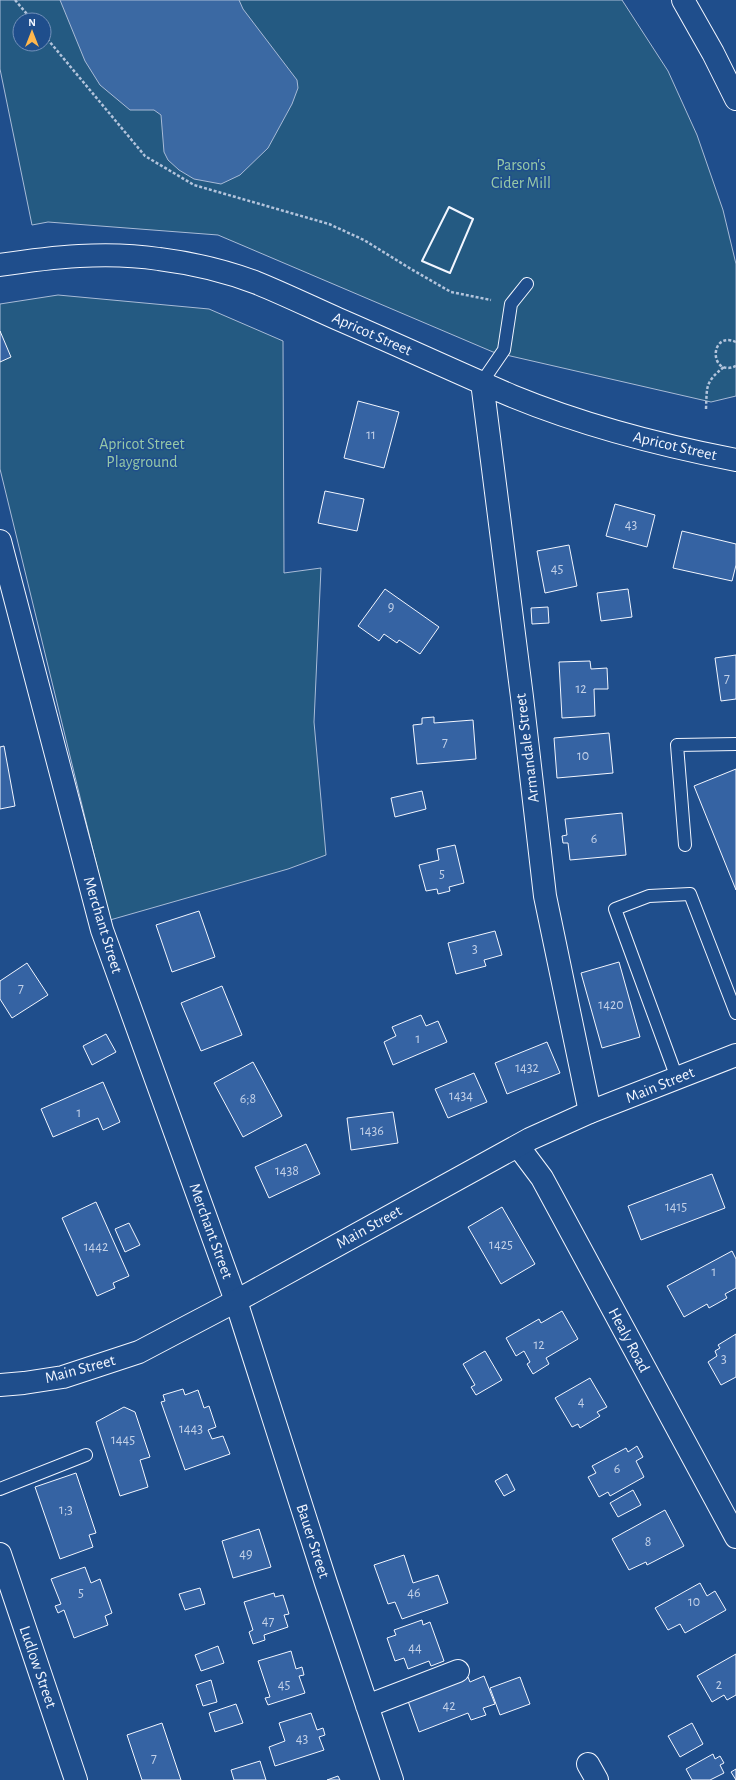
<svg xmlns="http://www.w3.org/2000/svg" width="736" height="1780" viewBox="0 0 736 1780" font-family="'Alegreya Sans',sans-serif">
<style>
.green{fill:#245a82;stroke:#a8bbd7;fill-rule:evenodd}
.water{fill:#3b69a3;stroke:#a8bbd7}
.building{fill:#3563a3;stroke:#f2f6ff}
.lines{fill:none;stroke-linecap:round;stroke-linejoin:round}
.lane-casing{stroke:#f2f6ff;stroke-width:14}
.street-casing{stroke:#f2f6ff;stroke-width:24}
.secondary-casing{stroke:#f2f6ff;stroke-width:24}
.highway-casing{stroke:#f2f6ff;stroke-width:24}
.path{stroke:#b3c4dc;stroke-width:2.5;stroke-dasharray:3 2;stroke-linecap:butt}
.lane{stroke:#1f4e8c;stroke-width:12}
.street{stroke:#1f4e8c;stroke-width:22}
.secondary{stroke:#1f4e8c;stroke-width:22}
.highway{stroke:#1f4e8c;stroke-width:22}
.wall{stroke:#f2f6ff;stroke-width:2}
.labels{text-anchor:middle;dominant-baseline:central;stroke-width:3;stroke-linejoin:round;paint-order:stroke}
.number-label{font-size:14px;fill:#c3d1e8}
.park-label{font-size:16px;fill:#97c8a6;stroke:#1f4e8c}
.street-label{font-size:16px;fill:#f2f6ff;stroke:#1f4e8c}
</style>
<rect width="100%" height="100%" fill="#1f4e8c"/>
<path class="green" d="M0 0H622L668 71 697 135 723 210 736 264V396L711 402 493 352 218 235 48 222 32 225 0 69ZM20 20H44V44H20Z
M58 295 209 309 283 341 284 573 321 568 314 722 326 855 288 869 110 920 0 469V304Z"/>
<path class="water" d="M60 0H239L243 9 297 80 298 88 292 104 268 148 240 175 221 184 194 179 179 170 168 160 164 152 161 115 154 110H130L100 85 85 61Z"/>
<path class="building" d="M0 331 11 357 0 362Z
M358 401 399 412 384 468 344 458Z
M325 491 364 499 357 531 318 523Z
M615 504 655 515 647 547 606 536Z
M682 531 736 544V565L732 581 673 568Z
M569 545 577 586 545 593 537 551Z
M385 589 439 627 420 654 399 640 397 643 384 634 379 641 358 626Z
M628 589 632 617 601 621 597 593Z
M548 607 549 623 532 624 531 608Z
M736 655V699L721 701 715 658Z
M590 661 591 669 607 668 608 689H594L595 716 562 718 559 662Z
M434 717V723L473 720 476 759 417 764 413 725 422 724V718Z
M609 733 613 773 557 778 554 738Z
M4 746 15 806 0 809V747Z
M736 769V890L694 786Z
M422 791 426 809 395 817 391 798Z
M622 813 626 855 570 860 568 843H563L562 836 567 835 565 819Z
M455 845 464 883 449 887 450 891 438 894 437 889 426 891 419 865 439 860 437 849Z
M199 911 215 957 172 972 156 925Z
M495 931 502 955 484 960 486 966 456 974 448 943Z
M619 962 640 1037 602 1048 581 973Z
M27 963 48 995 12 1018 0 999V981Z
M222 986 242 1035 201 1051 181 1003Z
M421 1015 426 1026 438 1021 447 1042 393 1065 384 1042 396 1036 392 1027Z
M106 1034 116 1052 92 1065 83 1046Z
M547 1042 560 1073 507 1094 495 1063Z
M253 1062 282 1116 243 1137 214 1083Z
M474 1073 487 1102 448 1118 435 1089Z
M103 1082 120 1122 103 1130 98 1118 53 1137 41 1109Z
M393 1112 398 1143 351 1150 347 1118Z
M306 1144 320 1174 269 1198 255 1167Z
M712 1174 725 1208 641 1240 628 1206Z
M96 1202 129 1276 113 1283 115 1288 97 1296 62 1218Z
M502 1207 535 1264 501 1284 468 1227Z
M129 1223 140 1245 125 1252 115 1229Z
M732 1251 736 1259V1288L725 1294 727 1298 709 1308 707 1304 684 1317 667 1286Z
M562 1311 578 1339 546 1358 549 1364 533 1374 527 1364 530 1362 524 1351 516 1356 506 1338 539 1319 541 1323Z
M736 1334V1377L721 1385 708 1362 717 1356 715 1351 720 1348 718 1345Z
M485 1351 502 1380 476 1395 471 1387 475 1385 463 1364Z
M590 1378 607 1407 597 1412 600 1416 580 1428 578 1424 572 1427 555 1398Z
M183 1389 185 1395 198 1390 204 1408 209 1406 216 1427 208 1430 212 1439 223 1436 230 1454 185 1470 161 1402 165 1401 163 1395Z
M124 1407 135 1412 150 1457 140 1460 148 1487 120 1496 96 1422Z
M637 1446 643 1457 636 1461 644 1477 610 1496 608 1492 599 1497 588 1477 596 1473 592 1466 626 1448 628 1452Z
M76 1473 96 1533 89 1535 93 1547 60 1559 35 1487Z
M507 1474 515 1490 504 1496 495 1481Z
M633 1490 641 1505 618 1517 610 1503Z
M665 1510 684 1546 647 1565 646 1562 629 1570 612 1539Z
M259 1529 271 1567 233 1578 222 1541Z
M404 1555 413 1583 438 1575 448 1603 402 1619 395 1602 388 1604 374 1565Z
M85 1567 91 1583 100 1579 112 1613 105 1616 108 1625 74 1638 64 1610 58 1613 55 1606 61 1604 51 1579Z
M700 1583 707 1596 715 1591 726 1610 685 1633 680 1624 668 1630 655 1608Z
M200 1588 205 1604 185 1610 179 1594Z
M274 1593 275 1597 283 1595 289 1614 284 1615 288 1627 264 1635 265 1640 253 1644 249 1632 253 1630 244 1602Z
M422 1620 423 1625 430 1622 444 1661 431 1666 429 1661 408 1669 404 1658 395 1661 387 1638 396 1635 394 1630Z
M218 1646 224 1663 201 1671 195 1655Z
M291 1651 296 1669 302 1667 304 1675 299 1676 305 1693 268 1705 265 1698 270 1697 258 1661Z
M736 1654V1695L727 1700 724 1695 712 1702 697 1676Z
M484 1676 495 1704 483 1708 486 1715 471 1720 468 1713 419 1732 408 1701 468 1677 470 1682Z
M520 1677 530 1704 500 1715 490 1688Z
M211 1680 217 1702 203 1706 196 1685Z
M236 1704 243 1723 215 1732 209 1713Z
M311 1713 317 1730 323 1728 325 1735 319 1737 324 1750 275 1766 269 1747 285 1741 279 1723Z
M162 1723 181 1780H142L127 1735Z
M692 1723 703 1744 680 1757 668 1736Z
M713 1754 715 1759 720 1756 724 1763 720 1765 724 1773 710 1780H692L686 1769Z
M260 1761 266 1780H234L231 1770Z
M736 1769V1780L731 1772Z
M338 1776 340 1780H327Z"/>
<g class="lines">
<g class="lane-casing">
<path id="lane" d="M482 382 504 350 511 304 527 284
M685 845 677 745 736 744
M677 1078 615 909 649 896 690 894 736 1013
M0 1489 86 1455"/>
</g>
<g class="street-casing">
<path id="street" d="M0 265C52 257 106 251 159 259 191 263 226 271 257 283 284 294 311 307 338 319 396 344 454 371 512 396 585 426 659 445 736 460
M482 382 522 697 545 896 590 1112
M0 541 102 930 236 1301 326 1583 392 1780
M518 1146 542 1178 736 1537
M367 1706 458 1671
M588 1764 597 1780"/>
</g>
<g class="secondary-casing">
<path id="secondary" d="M683 0 713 53 736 99
M0 1554 76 1780"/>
</g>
<g class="highway-casing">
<path id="highway" d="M0 1385 24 1383 63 1377 139 1352 236 1301 530 1139 590 1112 736 1055"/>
</g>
<path class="path" d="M15 0 32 20
M44 35 145 156 194 185 329 224 364 240 411 269 451 292 491 300
M736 342C709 330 709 378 736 366
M706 409C707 386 705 382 724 367"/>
<use href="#lane" class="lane"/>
<use href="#street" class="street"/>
<use href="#secondary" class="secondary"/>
<use href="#highway" class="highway"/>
<path class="wall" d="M449 207 473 219 450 273 422 261Z"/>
</g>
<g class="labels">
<g class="number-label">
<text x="371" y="435">11</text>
<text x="631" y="525">43</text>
<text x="557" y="569">45</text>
<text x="391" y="607">9</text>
<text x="727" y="678">7</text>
<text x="581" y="689">12</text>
<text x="445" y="742">7</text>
<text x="583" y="756">10</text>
<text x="594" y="839">6</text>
<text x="442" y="874">5</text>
<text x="475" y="949">3</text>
<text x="21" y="988">7</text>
<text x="611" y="1005">1420</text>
<text x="418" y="1039">1</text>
<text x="527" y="1068">1432</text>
<text x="461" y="1096">1434</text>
<text x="248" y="1099">6;8</text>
<text x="79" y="1113">1</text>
<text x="372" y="1131">1436</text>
<text x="287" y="1171">1438</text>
<text x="676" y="1207">1415</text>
<text x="501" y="1245">1425</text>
<text x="96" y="1247">1442</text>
<text x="714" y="1272">1</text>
<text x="539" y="1345">12</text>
<text x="724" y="1359">3</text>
<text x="581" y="1402">4</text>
<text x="191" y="1429">1443</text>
<text x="123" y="1440">1445</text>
<text x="617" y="1469">6</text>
<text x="66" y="1510">1;3</text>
<text x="648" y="1542">8</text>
<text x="246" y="1554">49</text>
<text x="81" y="1593">5</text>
<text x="414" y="1593">46</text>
<text x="694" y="1602">10</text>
<text x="268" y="1621">47</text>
<text x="415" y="1648">44</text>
<text x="284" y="1685">45</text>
<text x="719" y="1685">2</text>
<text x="449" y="1706">42</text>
<text x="302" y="1739">43</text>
<text x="154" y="1758">7</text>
</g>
<g class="park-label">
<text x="521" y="165">Parson's<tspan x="521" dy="18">Cider Mill</tspan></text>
<text x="142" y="444">Apricot Street<tspan x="142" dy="18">Playground</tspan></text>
</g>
<g class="street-label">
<text transform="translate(372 334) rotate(24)">Apricot Street</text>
<text transform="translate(675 446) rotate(13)">Apricot Street</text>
<text transform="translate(527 748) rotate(-97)">Armandale Street</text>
<text transform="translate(103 925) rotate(73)">Merchant Street</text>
<text transform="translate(660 1085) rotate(-22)">Main Street</text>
<text transform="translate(369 1227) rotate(-29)">Main Street</text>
<text transform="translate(211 1231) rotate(70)">Merchant Street</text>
<text transform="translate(629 1340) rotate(62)">Healy Road</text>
<text transform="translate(80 1369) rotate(-15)">Main Street</text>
<text transform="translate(313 1541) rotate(72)">Bauer Street</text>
<text transform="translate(38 1667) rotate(71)">Ludlow Street</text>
</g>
</g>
<g transform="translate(32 32)"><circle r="19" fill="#1f4e8c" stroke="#7391ba"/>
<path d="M0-3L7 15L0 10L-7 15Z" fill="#ffb74d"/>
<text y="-6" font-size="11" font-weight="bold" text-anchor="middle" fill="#f2f6ff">N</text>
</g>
</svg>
